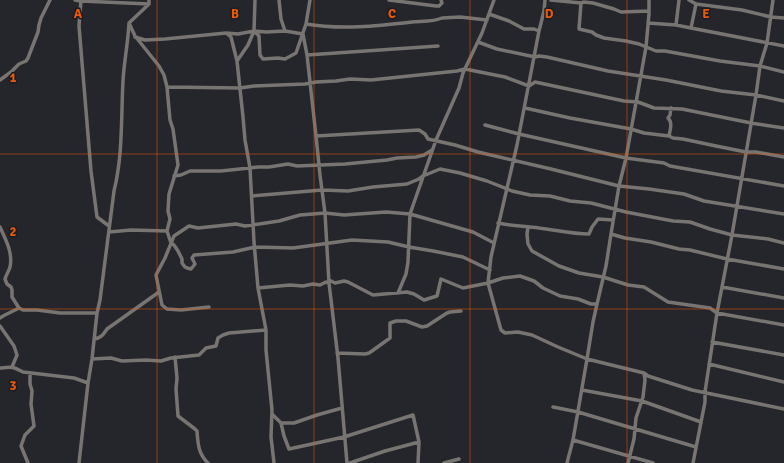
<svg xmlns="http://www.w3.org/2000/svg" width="784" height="463" viewBox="0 0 784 463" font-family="Signika,sans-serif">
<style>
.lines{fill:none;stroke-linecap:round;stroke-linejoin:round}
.street{stroke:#777472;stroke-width:3.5}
.grid{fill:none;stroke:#e8590c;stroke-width:1;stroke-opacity:0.55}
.grid-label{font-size:13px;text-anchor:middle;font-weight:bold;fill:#e8590c;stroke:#1b1d22;stroke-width:3;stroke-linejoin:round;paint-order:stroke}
</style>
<rect width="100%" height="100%" fill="#25262c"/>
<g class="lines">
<path class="street" d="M75 0 81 1 149 4
M81 0 79 26 91 171 97 217 109 226
M255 0 254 31 248 45 237 61 243 117 245 140 250 168 254 242 258 288
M279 0 281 19 285 31 303 34 307 55 316 136 320 175 325 213 329 283 338 358 347 463
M389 0 436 6H439L442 3 441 0
M551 0 581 3 579 29 592 32 596 35 604 38 626 41 639 44 656 51H665L720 61 760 66 784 72
M649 0V14L646 47 626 158 619 186 611 234 625 238 651 242 679 249 690 250 727 259 784 269
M689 0 696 4 742 10 771 17 784 18
M581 3 584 2 593 3 614 9 621 12 649 11
M489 14 509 21 524 29H534L539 31 544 11 545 0
M129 23 135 36 159 66 164 75 167 87 170 120 173 129 178 165 169 194 168 211 170 219 167 231 171 243 174 245 178 251 182 259V263L185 267 187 268 191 269 195 264 192 258 194 255 233 252 255 247 293 248 352 240 388 242 409 247 433 251 463 257 490 270
M648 23 676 25 691 28 784 46
M306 24C341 30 377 26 412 22 421 21 433 22 442 18L460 17 487 20
M676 25 679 0
M691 28 696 4
M254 31 259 36 260 55 263 59 278 58 285 59 296 53 306 24 310 0
M539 31 517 145 491 257 488 283 501 330 505 333 518 332 532 335 558 347 587 359 573 440 567 463
M226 33 231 37 237 61
M135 37 145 40 165 39 226 33 238 34 254 31 266 32 285 31
M478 42 497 49 535 57 539 56 547 57 608 71 666 80 721 91 756 95 784 101
M307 55 438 46
M0 80 11 72 19 64 26 61 28 58 38 32 39 25 41 18 50 0
M167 87 240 88 254 86 305 84 316 82 336 81 350 79 371 80 457 71 465 69 505 77 529 86 535 82 624 101 638 102 654 108 682 109 751 123 784 128
M525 108 570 118 631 129 644 133 669 136 673 138 683 139 716 146 746 152H756L784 157
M485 125 519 134 626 158 664 163 670 166 784 186
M316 136 419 130 425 134 428 139 455 145 478 152 551 169 619 186 649 189 684 194 704 201 784 214
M669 136C670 130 673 123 668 118L670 115 671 108
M174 176 181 175 190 171H221L258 167H269L288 164 297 166 345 164 387 160 397 158 416 157 424 155 432 150
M252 196 322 190 348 191 373 187 407 184 419 179 423 176 440 169 460 173 487 181 512 191 530 195 550 196 570 201 591 203 626 212 673 221 690 222 710 229 732 235 768 239 784 243
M498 223C512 226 525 226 539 228 556 230 572 234 589 234L592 227 598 219 613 220
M0 227C6 240 13 253 10 267 9 271 6 275 5 279L7 284 11 287 12 290V297L19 308
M528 227 527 234 528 244 532 251 559 266 579 273 603 277 628 285 644 287 668 302 710 308 717 313 784 325
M109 232 131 230 167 231
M329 280 335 283 344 281 348 282 373 295 407 292 414 294 424 300 437 296 441 279 463 288 488 283 503 278 520 276 534 281 543 288 560 296 578 299 591 304H597L593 322 587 359 644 373 648 376 692 390 784 409
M722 287 784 298
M398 293 406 274 408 262 410 214 436 140 459 88 463 73 482 33 494 0
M597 304 606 266 611 234
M209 307 181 310 167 309 162 305 156 275 165 258 174 236 189 226 198 228 236 224 245 226 279 221 300 215 313 214 325 213 344 215 386 212 410 214 473 232 494 243
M0 318 3 316 19 308 23 310H37L60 313H97
M0 326 14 346 17 355 12 367
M266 330V350L272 410 271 437 274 463
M94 339C101 338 103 335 107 329L159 292
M712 342 784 355
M337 353 365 354 369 353 372 351 390 338V323L396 321H406L422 327 427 326 447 313 450 312 461 311
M175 357 177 378 176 389 178 416 195 429 197 431C198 444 198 453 208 463
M92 359 111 358 122 361 146 360 161 361 171 358 199 355 206 348 216 346 218 338 223 335 229 333 266 330 258 288 290 285 303 286 313 284 320 285 326 282 329 283
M709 364 784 382
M0 368C11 367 12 366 23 372L74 378 88 383
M582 390 642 401 701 422
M553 407 578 412 696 447
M272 414 281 423H294L317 415 342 408
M281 423 284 436 289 449 344 437 413 415 419 442 418 463
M573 440 653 463
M28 463 21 446 25 435 34 426 31 404 32 391 30 384V373
M79 463 88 383 92 359 97 313 100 300 114 191C123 155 121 117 123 81 124 62 128 43 129 23L149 4V0
M350 463 385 451 419 442
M444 463 459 459
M628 463 634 439 636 418 643 397 645 380 644 373
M693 463 705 402V392L717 313 732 235 756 95 760 66 767 43 773 0"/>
</g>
<path class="grid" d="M157 0V463M314 0V463M470 0V463M627 0V463M0 154H784M0 309H784"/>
<g class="grid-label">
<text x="78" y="18">A</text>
<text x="235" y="18">B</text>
<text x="392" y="18">C</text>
<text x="549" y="18">D</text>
<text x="706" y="18">E</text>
<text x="13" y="82">1</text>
<text x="13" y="236">2</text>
<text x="13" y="390">3</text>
</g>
</svg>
